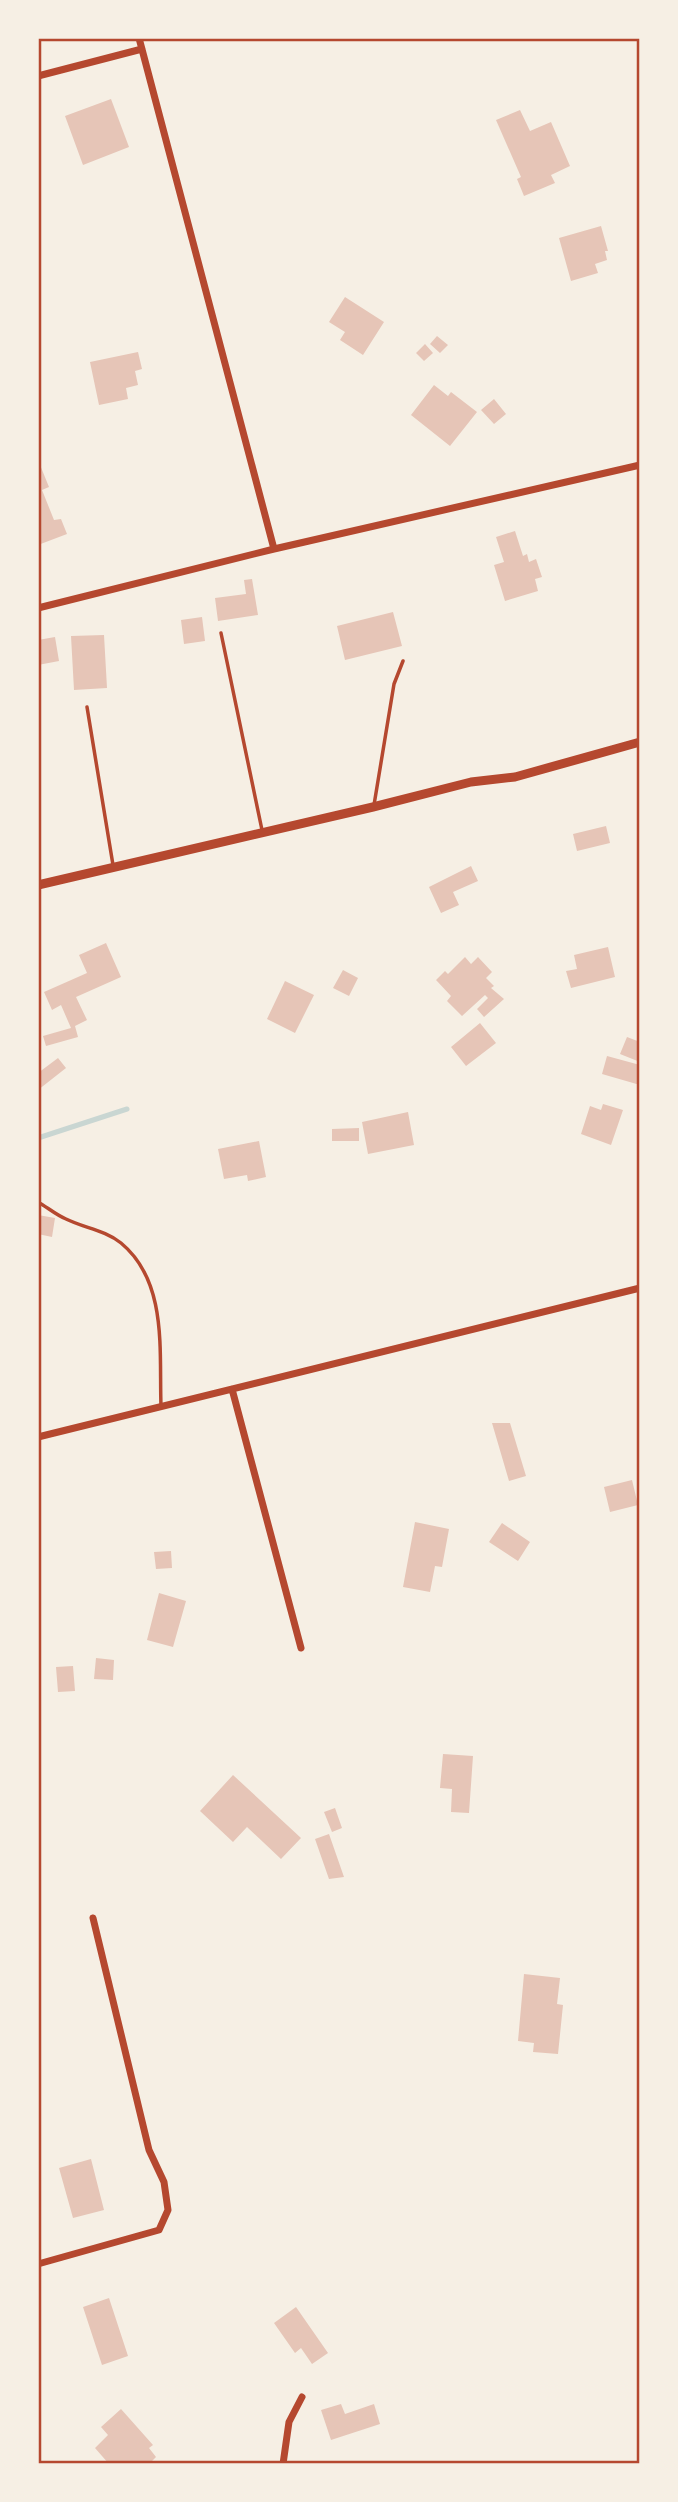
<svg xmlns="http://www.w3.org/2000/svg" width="678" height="2502" viewBox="0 0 678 2502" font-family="'Nunito Sans',sans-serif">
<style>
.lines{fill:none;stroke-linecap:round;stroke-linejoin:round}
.stream{stroke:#c9d6d2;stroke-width:5}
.building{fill:#e6c5b7}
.service{stroke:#b5482f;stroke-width:3.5}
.minor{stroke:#b5482f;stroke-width:7}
.tertiary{stroke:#b5482f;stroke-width:9}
.neatline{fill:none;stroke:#b5482f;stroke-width:2.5}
</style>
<rect width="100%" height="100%" fill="#f6efe4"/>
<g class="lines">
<path class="stream" d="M38 1138 127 1109"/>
</g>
<path class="building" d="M111 99 129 147 83 165 65 116Z
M520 110 530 131 551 122 570 166 551 175 555 183 524 196 517 179 521 177 496 120Z
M601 226 608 251H605L607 260 595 264 598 273 571 281 559 238Z
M345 297 384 322 363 355 340 340 345 332 329 322Z
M437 336 448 345 440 353 430 344Z
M425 344 433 353 424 361 416 353Z
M138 352 142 369 135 371 138 385 126 388 128 399 99 405 90 362Z
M434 385 448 396 451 392 477 412 450 446 411 415Z
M494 399 506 414 494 424 481 410Z
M38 460 49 487 42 490 54 520 61 519 67 534 38 545Z
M515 531 523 556 527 554 529 562 536 559 542 577 535 579 538 591 505 601 494 565 504 562 496 537Z
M252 579 258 615 218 621 215 598 246 594 244 580Z
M393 612 402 646 345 660 337 626Z
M202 617 205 641 184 644 181 620Z
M104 635 107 688 74 690 71 636Z
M55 637 59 661 38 665V640Z
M606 826 610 843 577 851 573 834Z
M471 866 478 881 453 892 459 905 441 913 429 887Z
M106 943 121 977 76 997 87 1020 75 1026 78 1037 46 1046 43 1036 71 1028 61 1005 52 1010 44 992 87 973 79 955Z
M608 947 615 977 571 988 566 971 577 969 574 955Z
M465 957 471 964 478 957 492 972 486 978 494 986 491 988 504 999 484 1017 477 1009 488 998 485 995 462 1016 447 1001 451 996 436 980 445 971 448 974Z
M343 970 358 978 349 996 333 988Z
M285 981 314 995 295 1033 267 1019Z
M480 1023 496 1043 466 1066 451 1047Z
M627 1037 640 1042V1062L620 1054Z
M607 1056 640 1065V1085L602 1074Z
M58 1058 66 1068 38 1090V1073Z
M603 1104 623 1110 611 1145 581 1134 590 1106 601 1110Z
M408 1112 414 1145 368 1154 362 1122Z
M359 1128V1141H332V1129Z
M259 1141 266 1177 248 1181 247 1175 224 1179 218 1149Z
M38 1215 55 1218 52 1237 38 1234Z
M492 1423H510L526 1476 509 1481Z
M632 1480 638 1505 610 1512 604 1487Z
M415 1522 449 1529 442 1567 435 1566 430 1592 403 1587Z
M502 1523 530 1542 518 1561 489 1542Z
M171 1551 172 1568 156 1569 154 1552Z
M159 1593 186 1601 173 1647 147 1640Z
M96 1658 114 1660 113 1680 94 1679Z
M73 1666 75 1691 58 1692 56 1667Z
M443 1754 473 1756 469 1813 451 1812 452 1789 440 1788Z
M233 1775 301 1838 281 1859 247 1827 233 1842 200 1811Z
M335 1808 342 1828 332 1832 324 1812Z
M329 1834 344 1877 329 1879 315 1839Z
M524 1974 560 1978 557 2004 563 2005 558 2054 533 2052 534 2043 518 2041Z
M91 2159 104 2210 73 2218 59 2168Z
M109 2298 128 2356 102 2365 83 2307Z
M296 2307 328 2353 312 2364 301 2348 295 2353 274 2323Z
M341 2404 345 2414 374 2404 380 2424 331 2440 321 2410Z
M121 2409 153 2445 149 2448 156 2457 149 2464H109L95 2448 108 2435 101 2427Z"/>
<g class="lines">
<path class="service" d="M221 633 262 830
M87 707 113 865
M374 805 394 684 403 661
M38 1202C47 1207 56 1215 66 1219 84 1228 105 1230 121 1243 168 1282 159 1351 161 1406"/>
<path class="minor" d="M139 38 274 549
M38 76 142 49
M38 608 274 549 640 465
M232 1389 301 1648
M38 1437 640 1288
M38 2264 159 2230 168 2210 164 2182 149 2150 93 1918
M283 2464 289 2422 302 2397"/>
<path class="tertiary" d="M38 885 373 807 471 782 515 777 640 742"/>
</g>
<rect width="678" height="2502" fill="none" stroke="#f6efe4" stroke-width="80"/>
<rect x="40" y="40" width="598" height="2422" class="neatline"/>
</svg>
